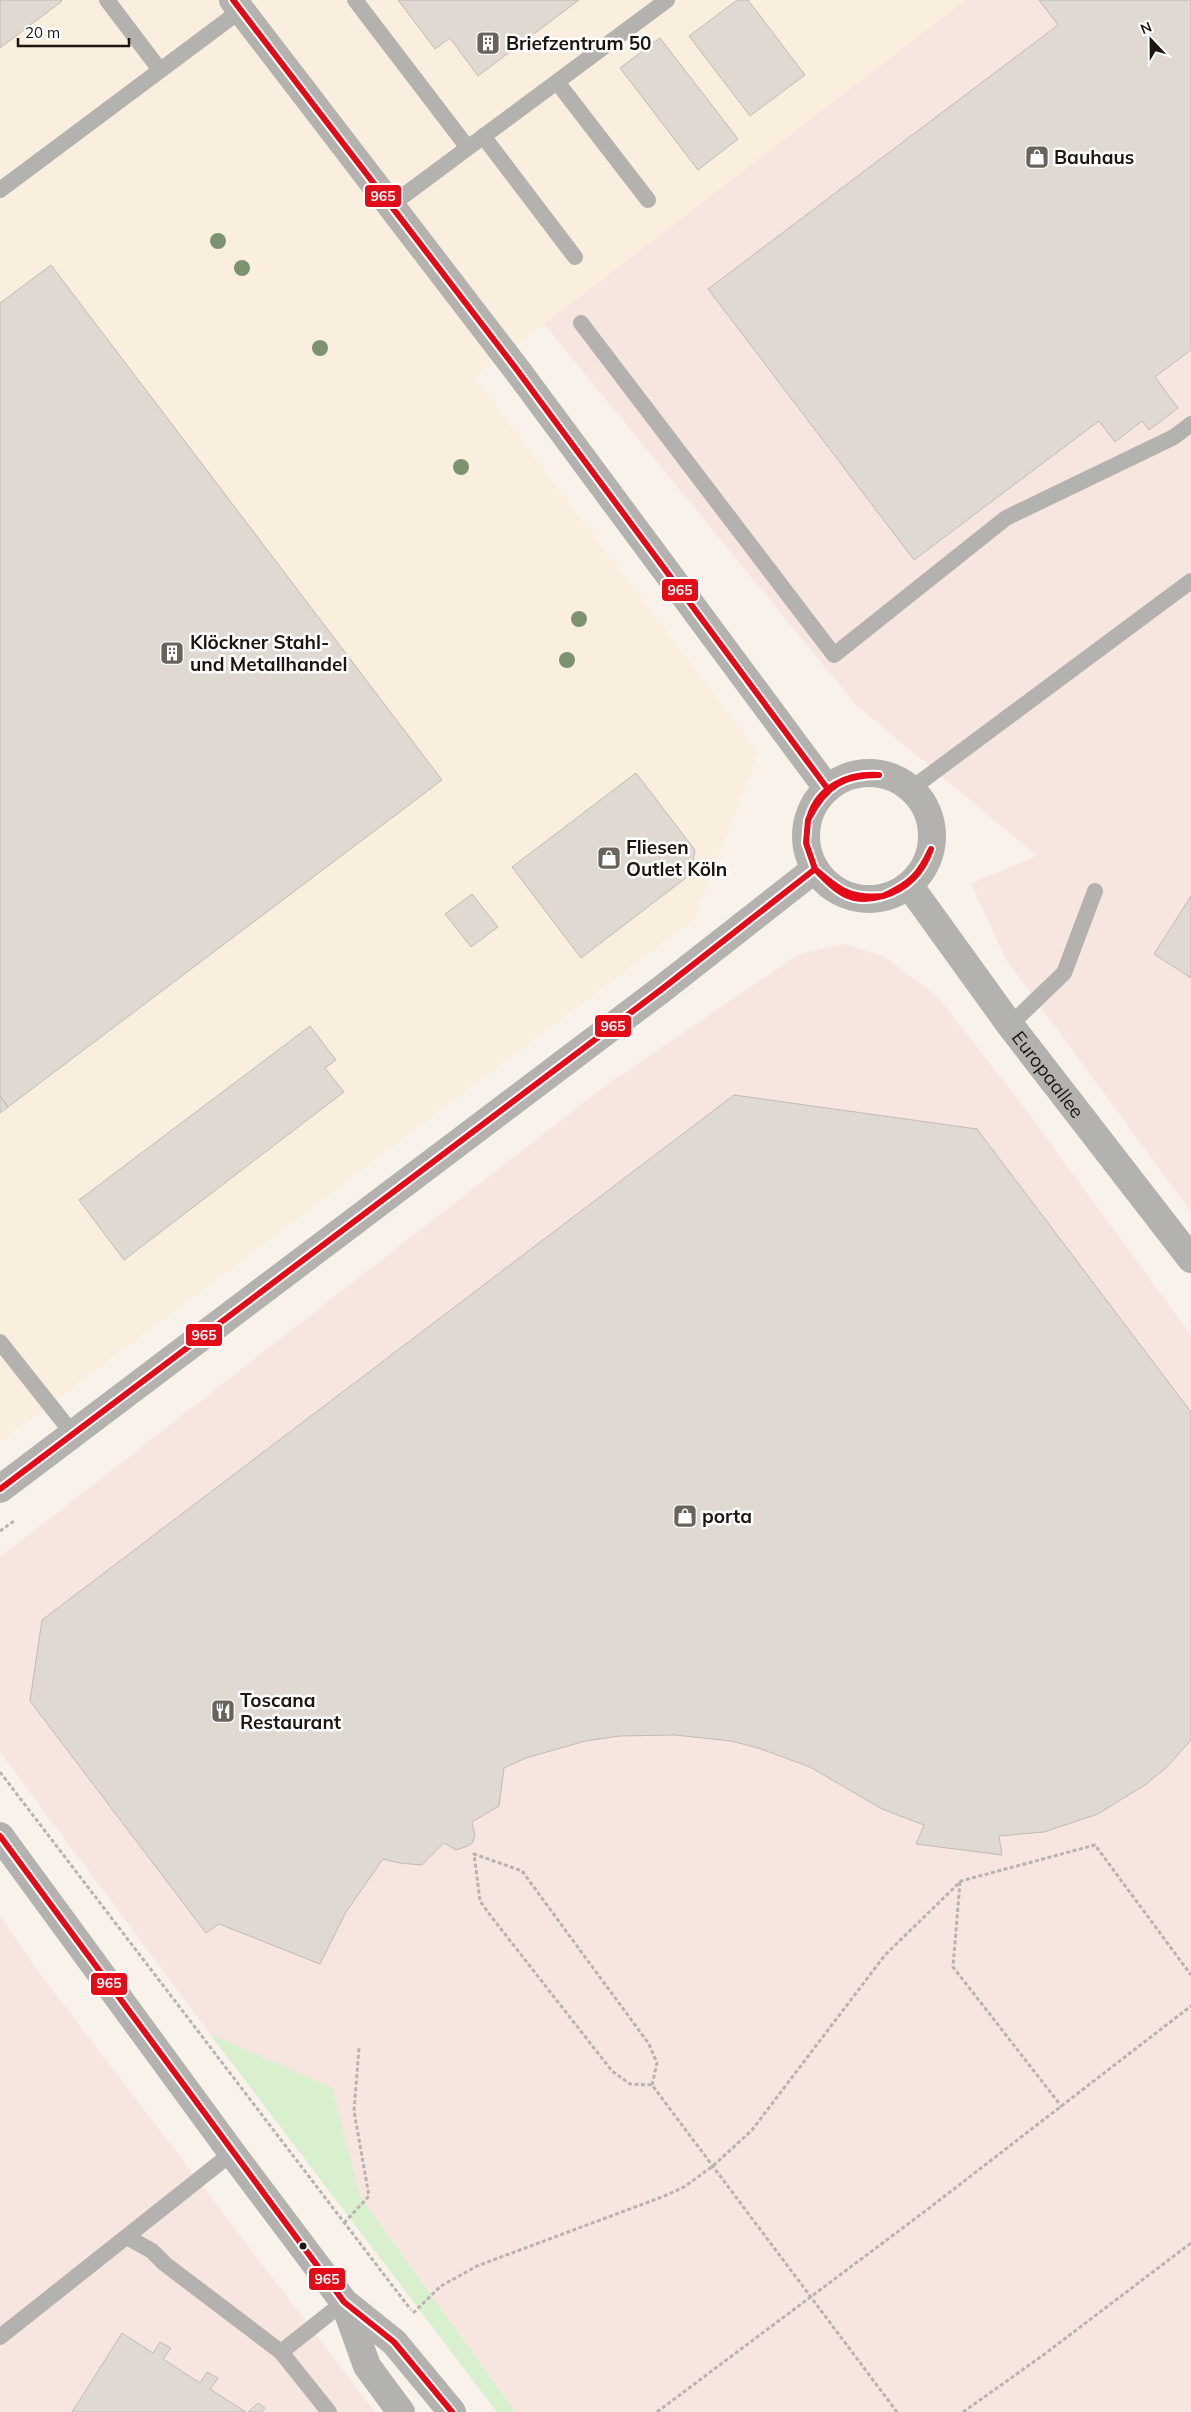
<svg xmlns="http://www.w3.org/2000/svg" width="1191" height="2412" viewBox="0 0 1191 2412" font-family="Mulish,sans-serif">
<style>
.commercial{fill:#f7e6df}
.built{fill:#faeede}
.green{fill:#d8f0cd}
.building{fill:#dfd9d2;stroke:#c1bbb4}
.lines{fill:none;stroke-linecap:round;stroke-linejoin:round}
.path{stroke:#b7b4b0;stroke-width:3;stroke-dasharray:4 2.5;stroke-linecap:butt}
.lane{stroke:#b3b2ae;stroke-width:16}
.street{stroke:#b3b2ae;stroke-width:28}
.bus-1-casing{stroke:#fff;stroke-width:10}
.bus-1{stroke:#e30b18;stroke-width:6}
.tree{fill:#7d9271}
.bus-dot{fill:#1c160f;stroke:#fff;stroke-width:2}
.labels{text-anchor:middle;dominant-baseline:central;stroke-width:5;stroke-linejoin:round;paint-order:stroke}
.poi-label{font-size:19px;font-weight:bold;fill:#1c160f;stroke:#fff;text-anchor:start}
.street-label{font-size:19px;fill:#1c160f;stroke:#fff}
.line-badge{stroke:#fff;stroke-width:2}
.badge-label{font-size:14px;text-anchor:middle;font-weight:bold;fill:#fff}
</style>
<rect width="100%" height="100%" fill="#f8f2eb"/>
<path class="commercial" d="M965 0H1191V1212L1005 958 971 883 1037 856 856 705 544 324Z
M844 944 883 956 938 997 1029 1114 1191 1335V2412H497L210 2034 0 1752V1557L605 1086 799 954Z
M0 1916 35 1967 375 2412H0Z"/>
<path class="built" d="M0 0H965L474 377 758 753 694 919 0 1442Z"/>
<path class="green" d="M210 2034 332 2088 359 2195 515 2412H497Z"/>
<path class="building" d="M0 0H61L62 1 0 48Z
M398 0H579L478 76 450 38 435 49Z
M737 0H748L805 75 750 116 689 36Z
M1039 0H1191V350L1155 377 1178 408 1149 430 1142 421 1115 442 1099 421 914 560 708 289 1058 25Z
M660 38 738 139 698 170 620 68Z
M51 265 442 780 8 1107 0 1096V303Z
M636 773 695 850 691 874 581 958 512 867Z
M472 894 498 927 471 947 445 914Z
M1191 896V978L1154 954Z
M310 1026 336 1060 325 1068 344 1092 124 1260 79 1200Z
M734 1095 977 1129 1191 1412V1740L1167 1767 1145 1785 1098 1814 1044 1832 999 1836 1002 1855 916 1844 924 1825 882 1809 810 1767 758 1748 731 1741 675 1735 620 1736 585 1741 526 1758 504 1768 499 1806 472 1822 475 1835 473 1842 468 1846 456 1850 444 1843 422 1865 400 1863 383 1859 346 1912 320 1964 219 1924 206 1933 30 1701 42 1620Z
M0 1096 8 1107 0 1113Z
M122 2333 153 2353 160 2342 171 2348 163 2359 200 2383 207 2372 218 2378 210 2389 246 2412H72Z
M258 2403 265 2408 262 2412H248Z"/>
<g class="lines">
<path class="path" d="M0 1531 14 1521
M0 1772 411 2310
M960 1882 953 1967 1062 2107
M652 2085 657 2063 649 2044 522 1871 474 1854 480 1901 490 1915 612 2071 630 2084 652 2085 897 2412
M344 2223 369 2196 354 2111 359 2048
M413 2313 441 2286 477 2266 662 2197 684 2187 713 2166 752 2130 885 1955 961 1881 1095 1845 1191 1975
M657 2412 928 2209 1191 2006
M963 2412 1042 2356 1191 2243"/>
<path class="lane" d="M107 0 160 70
M355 0 468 148
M557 82 648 200
M483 136 575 257
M0 190 241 10
M391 205 667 0
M581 323 834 655 1006 518 1174 437 1191 424
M911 789 1191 581
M1010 1025 1064 973 1095 891
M0 1342 73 1434
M127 2237 152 2251 165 2264 281 2352 329 2412
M0 2337 232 2153
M281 2352 344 2302"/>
<g class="street">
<path d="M233 0 517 370 827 788"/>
<circle cx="869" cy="836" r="63"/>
<path id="s1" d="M909 885 1010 1025 1191 1259"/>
<path d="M0 1489 662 989 815 869"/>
<path d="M0 1836 232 2153 344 2302 394 2342 452 2412"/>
<path d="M344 2302 367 2366 401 2412"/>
</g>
<g class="bus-1-casing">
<path id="bus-1" d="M233 0 517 370 827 788
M809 818C818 786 848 773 879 775
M809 818C826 786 843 775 879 775
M808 820 806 843 815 869
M815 869C839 890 850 899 883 896
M815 869C835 891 851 906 883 896
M883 896C910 884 919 875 931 849
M883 896C907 889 923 872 931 849
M0 1489 662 989 815 869
M0 1836 344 2302 394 2342 452 2412"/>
</g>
<use href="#bus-1" class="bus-1"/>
</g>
<g class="tree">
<circle cx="218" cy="241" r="8"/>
<circle cx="242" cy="268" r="8"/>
<circle cx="320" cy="348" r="8"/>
<circle cx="461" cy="467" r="8"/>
<circle cx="579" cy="619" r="8"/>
<circle cx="567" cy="660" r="8"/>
</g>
<defs>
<g id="building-square" transform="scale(1.25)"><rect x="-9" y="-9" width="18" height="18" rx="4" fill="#69635c" stroke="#fff"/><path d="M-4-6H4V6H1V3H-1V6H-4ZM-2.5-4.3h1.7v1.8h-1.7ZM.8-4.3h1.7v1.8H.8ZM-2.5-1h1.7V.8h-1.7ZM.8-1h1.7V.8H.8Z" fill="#fff"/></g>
<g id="shop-square" transform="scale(1.25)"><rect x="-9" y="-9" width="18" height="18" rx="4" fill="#69635c" stroke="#fff"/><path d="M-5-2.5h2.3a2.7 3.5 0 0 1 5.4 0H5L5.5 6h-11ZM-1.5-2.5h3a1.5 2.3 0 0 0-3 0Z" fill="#fff"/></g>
<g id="restaurant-square" transform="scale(1.25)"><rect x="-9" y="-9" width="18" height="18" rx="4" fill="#69635c" stroke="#fff"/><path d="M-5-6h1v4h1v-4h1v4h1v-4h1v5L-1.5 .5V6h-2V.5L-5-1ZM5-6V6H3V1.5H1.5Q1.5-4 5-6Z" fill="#fff"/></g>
</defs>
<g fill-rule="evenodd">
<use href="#building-square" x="488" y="43"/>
<use href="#shop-square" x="1037" y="157"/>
<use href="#building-square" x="172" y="653"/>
<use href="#shop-square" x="609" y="858"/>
<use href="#shop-square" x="685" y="1516"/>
<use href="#restaurant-square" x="223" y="1711"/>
</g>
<circle class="bus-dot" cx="303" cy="2246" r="4.5"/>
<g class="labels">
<g class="poi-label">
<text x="506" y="43">Briefzentrum 50</text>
<text x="1054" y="157">Bauhaus</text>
<text x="190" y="642">Klöckner Stahl-<tspan x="190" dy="22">und Metallhandel</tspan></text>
<text x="626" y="847">Fliesen<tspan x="626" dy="22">Outlet Köln</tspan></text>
<text x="702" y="1516">porta</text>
<text x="240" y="1700">Toscana<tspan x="240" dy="22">Restaurant</tspan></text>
</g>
<g class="street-label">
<text stroke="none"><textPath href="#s1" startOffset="235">Europaallee</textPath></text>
</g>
</g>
<g class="line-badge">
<rect x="364" y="184" width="38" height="24" rx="5" fill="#e30b18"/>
<rect x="661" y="578" width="38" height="24" rx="5" fill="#e30b18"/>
<rect x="594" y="1014" width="38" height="24" rx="5" fill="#e30b18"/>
<rect x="185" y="1323" width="38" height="24" rx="5" fill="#e30b18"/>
<rect x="90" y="1972" width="38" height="24" rx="5" fill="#e30b18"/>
<rect x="308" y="2267" width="38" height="24" rx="5" fill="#e30b18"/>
</g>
<g class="badge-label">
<text x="383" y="201">965</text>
<text x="680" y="595">965</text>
<text x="613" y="1031">965</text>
<text x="204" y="1340">965</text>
<text x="109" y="1988">965</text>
<text x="327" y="2284">965</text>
</g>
<g transform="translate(1151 40) rotate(338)" stroke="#ffffff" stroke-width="4" paint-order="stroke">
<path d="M0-4L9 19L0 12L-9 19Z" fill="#1c160f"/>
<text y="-8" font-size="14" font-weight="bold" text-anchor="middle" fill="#1c160f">N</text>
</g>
<path d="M18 38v8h111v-8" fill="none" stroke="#1c160f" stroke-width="2.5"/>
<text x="25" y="38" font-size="15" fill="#1c160f" stroke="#ffffff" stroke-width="4" paint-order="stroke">20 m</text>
</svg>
